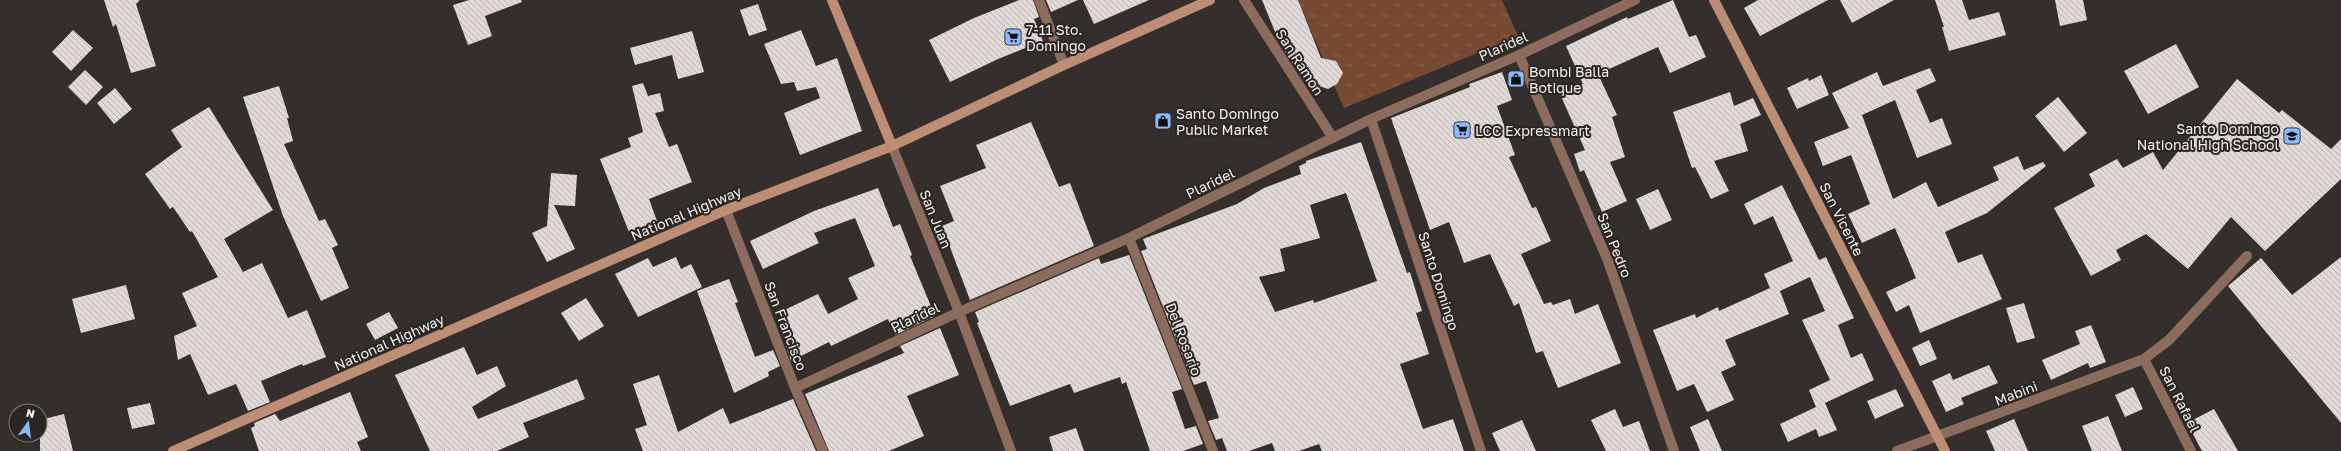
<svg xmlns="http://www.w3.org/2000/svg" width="2341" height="451" viewBox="0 0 2341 451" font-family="'Golos Text',sans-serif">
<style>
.park{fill:url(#park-tufts)}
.building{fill:url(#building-back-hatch);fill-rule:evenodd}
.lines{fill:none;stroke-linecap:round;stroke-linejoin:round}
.lane{stroke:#8b6c5d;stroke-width:10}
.street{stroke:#8b6c5d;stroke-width:10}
.secondary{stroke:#bd8d75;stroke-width:10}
.labels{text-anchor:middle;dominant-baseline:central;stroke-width:4;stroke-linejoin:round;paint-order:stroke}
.poi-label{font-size:14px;fill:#f5f2f0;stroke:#2a2623;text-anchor:start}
.street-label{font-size:14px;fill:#f5f2f0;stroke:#2a2623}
</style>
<defs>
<pattern id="park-tufts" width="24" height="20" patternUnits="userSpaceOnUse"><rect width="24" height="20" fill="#774932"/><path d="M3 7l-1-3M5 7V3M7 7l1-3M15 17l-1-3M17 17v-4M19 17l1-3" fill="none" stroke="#8b6450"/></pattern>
<pattern id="building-back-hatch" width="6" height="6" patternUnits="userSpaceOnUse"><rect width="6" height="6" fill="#e0d9d7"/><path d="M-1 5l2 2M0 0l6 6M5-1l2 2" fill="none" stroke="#bab5b3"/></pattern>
</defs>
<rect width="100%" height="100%" fill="#342f2d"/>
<path class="park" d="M1298 0H1502L1518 36 1344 108Z"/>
<path class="building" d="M104 0H140L136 4 156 66 131 73 116 24 113 27Z
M469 0H521L522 2 485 16 492 36 468 45 453 5Z
M1019 0H1033L1039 17 1034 19 1043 41 998 59 950 82 929 40 974 18Z
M1046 0H1078L1051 12Z
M1083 0H1149L1094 24Z
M1262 0H1298L1321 58 1336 61 1343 73 1337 84 1328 89 1304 81 1280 44Z
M1673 0 1689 37 1696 35 1706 57 1670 73 1658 47 1598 74 1617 115 1612 117 1625 157 1610 162 1627 201 1602 212 1584 170 1580 172 1574 154 1585 150 1560 94 1583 84 1566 46 1627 17 1628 19Z
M1758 0H1828L1760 36 1744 8Z
M1840 0H1894L1852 23Z
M1935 0H1962L1969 20 1999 12 2006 35 1949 51 1942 27H1944Z
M2055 0H2083L2087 20 2060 26Z
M758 4 767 30 749 36 740 10Z
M73 30 93 48 71 71 52 52Z
M801 30 816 66 837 58 862 131 800 155 784 113 820 98 816 87 797 91 794 82 781 84 764 44Z
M692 31 704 72 678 79 672 55 635 65 630 48Z
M2176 44 2199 87 2148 114 2124 71Z
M1930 68 1936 81 1916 90 1930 123 1942 118 1952 144 1917 158 1895 100 1862 115 1893 199 1926 182 1938 207 1999 180 1993 167 2018 156 2024 170 2043 162 2046 166 1987 213 1945 232 1958 263 1982 254 2002 299 1920 333 1909 305 1896 312 1886 292 1916 278 1895 228 1862 243 1848 214 1870 204 1851 155 1823 166 1814 142 1849 128 1832 93 1877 72 1883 86Z
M85 70 103 87 86 105 68 87Z
M1502 72 1512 100 1497 106 1515 155 1509 157 1532 208 1536 207 1551 241 1521 254 1544 304 1551 302 1553 305 1570 299 1575 314 1598 304 1621 363 1558 388 1543 351 1536 353 1519 303 1514 306 1490 254 1464 263 1449 222 1430 230 1391 118 1470 87 1469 84Z
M1821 75 1829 95 1797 109 1787 88 1808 78 1809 81Z
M2237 79 2279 113 2282 110 2331 149 2341 139V179L2265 251 2231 217 2188 269 2146 234 2116 250 2121 260 2091 276 2054 208 2095 186 2089 174 2117 159 2123 168 2153 152 2163 170Z
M643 83 648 96 660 93 664 111 655 113 669 147 677 144 692 182 649 199 657 221 629 232 600 159 631 147 628 138 643 132 632 86Z
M279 86 289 118H287L293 141 284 144 319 221 325 219 338 245 332 248 349 288 321 301 283 216 243 97Z
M115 88 132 109 114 124 97 103Z
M1730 92 1734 106 1753 98 1761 115 1740 124 1748 151 1714 161 1729 191 1711 199 1695 167 1692 168 1673 112Z
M2058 97 2087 133 2064 152 2035 116Z
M209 107 273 210 224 239 243 272 262 263 288 318 307 310 326 357 303 366 302 364 261 381 270 402 248 411 236 384 208 395 190 354 178 360 174 336 197 326 182 293 218 277 192 231 190 232 173 207 170 209 145 174 182 147 171 130Z
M1031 122 1059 187 1070 183 1094 246 970 300 942 226 954 221 940 186 986 168 976 145Z
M1361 142 1407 273 1410 272 1422 311 1416 313 1429 354 1400 364 1423 429 1453 419 1464 451H1322L1319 444 1299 451H1275L1272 443 1249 451H1227L1222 438 1216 440 1208 421 1219 418 1206 381 1194 385 1141 251 1147 249 1143 239 1237 204 1264 188 1301 174 1299 166 1306 163V161ZM1346 193 1377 281 1314 303 1313 300 1275 312 1259 277 1285 271 1280 249 1320 238 1310 205Z
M551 173 577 175 575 206 554 205 575 249 547 262 532 233 547 226Z
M1782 185 1819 260 1826 257 1854 318 1838 325 1851 358 1862 353 1874 380 1825 403 1837 430 1819 437 1816 429 1788 442 1780 424 1816 407 1809 390 1830 380 1802 320 1825 311 1810 277 1780 291 1789 314 1725 340 1736 365 1721 372 1734 400 1707 412 1694 384 1677 391 1653 330 1695 314 1696 318 1718 307 1719 311 1770 288 1764 274 1793 261 1773 216 1754 225 1744 204Z
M878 188 893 227 900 224 912 255 910 256 935 316 895 335 888 319 831 346 829 342 791 361 786 346 790 344 785 334 788 332 778 313 818 294 828 314 858 299 848 278 875 266 855 218 814 233 819 243 763 269 750 241 814 211Z
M1658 189 1672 220 1650 230 1636 199Z
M1129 255 1182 389 1172 392 1185 429 1196 426 1203 444 1183 451H1150L1126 382 1122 384 1120 377 1074 393 1070 384 1010 406 977 323 979 322 975 312 1099 258 1101 264Z
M676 257 681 269 691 264 702 287 638 317 615 274 648 258 653 267Z
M2341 257V423L2228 286 2261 258 2292 295Z
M729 279 738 302 735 303 755 357 773 350 780 366 768 372 769 376 734 393 697 291Z
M126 285 135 319 81 333 72 299Z
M586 298 604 326 579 341 561 313Z
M2024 303 2035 338 2017 343 2006 308Z
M389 312 398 328 375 340 366 324Z
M2091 325 2106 362 2090 368 2088 363 2051 380 2042 360 2080 344 2075 331Z
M940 328 959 375 907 396 924 436 889 451H829L805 394 904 353 900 346Z
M1929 340 1937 359 1920 366 1912 348Z
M464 347 477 375 497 366 506 386 472 407 478 419 577 379 585 399 523 423 529 437 497 451H430L395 375Z
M1989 365 1998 383 1961 398 1964 404 1946 412 1932 381 1950 373 1953 380Z
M659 375 678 432 723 408 730 424 793 399 816 451H643L635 429 647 425 633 384Z
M2133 387 2143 409 2125 417 2115 395Z
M1896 389 1904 406 1875 419 1867 401Z
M350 392 368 437 357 442 361 451H259L251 428 255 426 254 423 275 414 280 421Z
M150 403 155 424 132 429 127 408Z
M1615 409 1623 427 1639 421 1650 451H1606L1591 420Z
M2214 409 2238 451H2202L2187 423Z
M64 414 73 451H40V420Z
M2108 416 2122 451H2092L2082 426Z
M1708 419 1722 451H1700L1690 427Z
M2014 419 2028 451H1995L1986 431Z
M1522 420 1536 451H1500L1492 433Z
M1076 428 1084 451H1053L1049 437Z"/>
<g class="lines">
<path class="lane" d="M2144 359 2169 340 2247 256"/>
<path class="street" d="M1039 0 1064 65
M1244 0 1333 138
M1519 55 1608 261 1674 451
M1371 119 1481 451
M892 146 959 312 1011 451
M726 210 795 388 823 451
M1129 238 1213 451
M795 388 959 312 1129 238 1371 119 1519 55 1635 0
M1897 451 2144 359 2191 451"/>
<path class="secondary" d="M832 0 892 146
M1714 0 1945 451
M173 451 726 210 892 146 1064 65 1210 0"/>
</g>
<defs>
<g id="supermarket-square" transform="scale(0.9)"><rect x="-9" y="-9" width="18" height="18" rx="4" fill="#8bb9fc" stroke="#2a2623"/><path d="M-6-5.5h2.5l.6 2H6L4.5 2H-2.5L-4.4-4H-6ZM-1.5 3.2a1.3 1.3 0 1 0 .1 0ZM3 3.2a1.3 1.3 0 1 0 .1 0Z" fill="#111"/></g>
<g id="shop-square" transform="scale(0.9)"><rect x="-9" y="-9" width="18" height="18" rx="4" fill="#8bb9fc" stroke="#2a2623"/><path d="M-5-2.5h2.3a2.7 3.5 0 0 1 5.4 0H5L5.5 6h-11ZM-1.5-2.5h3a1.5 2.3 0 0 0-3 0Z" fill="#111"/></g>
<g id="school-square" transform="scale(0.9)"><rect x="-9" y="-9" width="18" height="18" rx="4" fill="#8bb9fc" stroke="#2a2623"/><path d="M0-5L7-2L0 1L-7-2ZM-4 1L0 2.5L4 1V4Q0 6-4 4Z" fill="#111"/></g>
</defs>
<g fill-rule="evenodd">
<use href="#supermarket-square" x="1013" y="37"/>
<use href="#shop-square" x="1516" y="79"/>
<use href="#shop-square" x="1163" y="121"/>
<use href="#supermarket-square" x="1462" y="130"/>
<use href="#school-square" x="2292" y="136"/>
</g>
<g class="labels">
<g class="poi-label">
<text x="1026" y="29">7-11 Sto.<tspan x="1026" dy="16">Domingo</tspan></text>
<text x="1529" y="71">Bombi Balla<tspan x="1529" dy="16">Botique</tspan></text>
<text x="1176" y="113">Santo Domingo<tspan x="1176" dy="16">Public Market</tspan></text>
<text x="2279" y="128" text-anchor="end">Santo Domingo<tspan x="2279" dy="16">National High School</tspan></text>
<text x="1475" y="130">LCC Expressmart</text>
</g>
<g class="street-label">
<text transform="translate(1503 46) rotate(-24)">Plaridel</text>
<text transform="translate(1300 62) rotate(57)">San Ramon</text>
<text transform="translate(1210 183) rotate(-26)">Plaridel</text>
<text transform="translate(686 213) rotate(-23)">National Highway</text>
<text transform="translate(936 219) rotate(68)">San Juan</text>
<text transform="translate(1842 219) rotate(63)">San Vicente</text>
<text transform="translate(1615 245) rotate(68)">San Pedro</text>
<text transform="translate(1439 281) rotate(72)">Santo Domingo</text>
<text transform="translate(915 317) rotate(-25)">Plaridel</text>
<text transform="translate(786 326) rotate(69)">San Francisco</text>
<text transform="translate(1184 339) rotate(69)">Del Rosario</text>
<text transform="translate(389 342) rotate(-24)">National Highway</text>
<text transform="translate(2016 393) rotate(-21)">Mabini</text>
<text transform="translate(2180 399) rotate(63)">San Rafael</text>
</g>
</g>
<g transform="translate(28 423) rotate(14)"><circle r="19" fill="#2a2623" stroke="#7b7875"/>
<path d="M0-3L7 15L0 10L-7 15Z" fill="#8bb9fc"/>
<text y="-6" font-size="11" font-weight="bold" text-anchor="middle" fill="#f5f2f0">N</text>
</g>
</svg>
